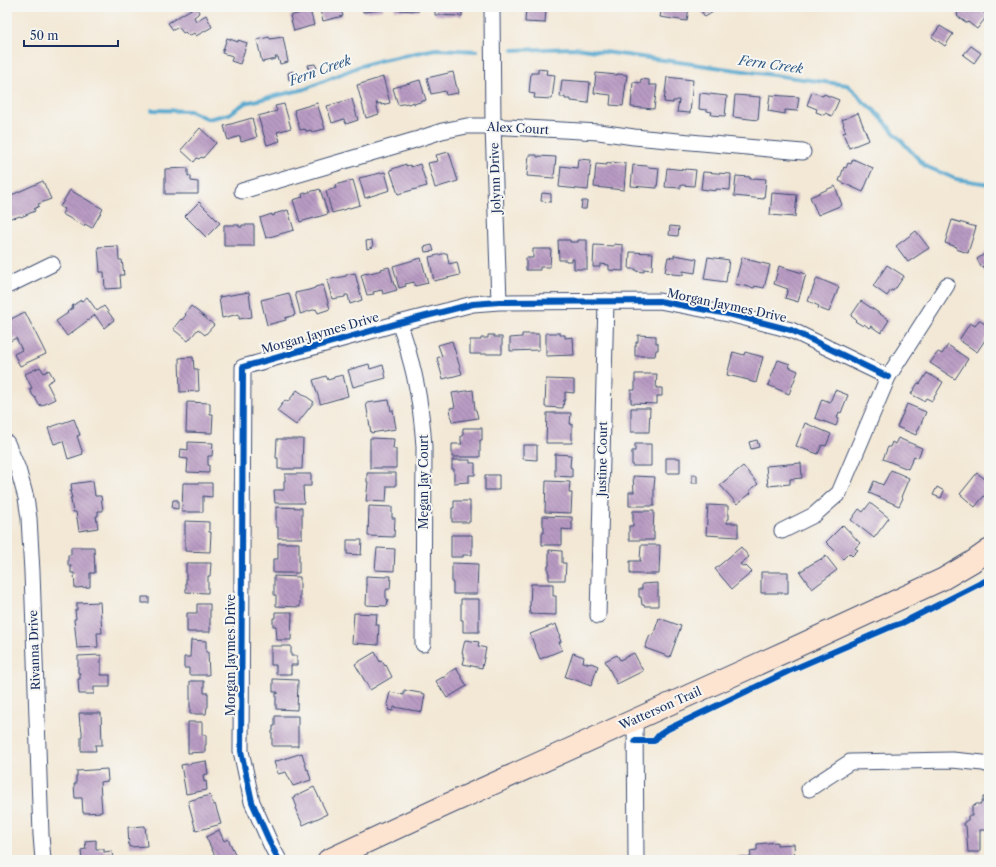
<svg xmlns="http://www.w3.org/2000/svg" width="996" height="867" viewBox="0 0 996 867" font-family="'Libre Caslon Text',serif">
<style>
.lines{fill:none;stroke-linecap:round;stroke-linejoin:round}
.stream{stroke:#54a8cf;stroke-width:4}
.building{fill:url(#building-back-hatch)}
.minor-casing{stroke:#3b4b70;stroke-width:17}
.secondary-casing{stroke:#3b4b70;stroke-width:23}
.minor{stroke:#fff;stroke-width:15}
.secondary{stroke:#fde4d1;stroke-width:21}
.cycleway-casing{stroke:#f6f6f2;stroke-width:8}
.cycleway{stroke:#0057b8;stroke-width:6}
.labels{text-anchor:middle;dominant-baseline:central;stroke-width:4;stroke-linejoin:round;paint-order:stroke}
.street-label{font-size:12px;fill:#1b2f5e;stroke:#f6f6f2}
.water-label{font-size:13px;font-style:italic;fill:#2f5986;stroke:#f6f6f2}
</style>
<defs>
<pattern id="building-back-hatch" width="6" height="6" patternUnits="userSpaceOnUse"><rect width="6" height="6" fill="#b99bc3"/><path d="M-1 5l2 2M0 0l6 6M5-1l2 2" fill="none" stroke="#967fa2"/></pattern>
</defs>
<rect width="100%" height="100%" fill="#f6f6f2"/>
<filter id="ink" filterUnits="userSpaceOnUse"><feTurbulence type="fractalNoise" baseFrequency=".025" numOctaves="2"/><feDisplacementMap in="SourceGraphic" scale="8" xChannelSelector="R" yChannelSelector="G"/><feConvolveMatrix kernelMatrix="1 2 1 2 8 2 1 2 1" color-interpolation-filters="sRGB"/></filter>
<filter id="wash" filterUnits="userSpaceOnUse"><feTurbulence type="fractalNoise" baseFrequency=".012" numOctaves="4" result="noise"/><feDisplacementMap in="SourceGraphic" scale="16" xChannelSelector="R" yChannelSelector="G"/><feGaussianBlur stdDeviation="0.9" result="paint"/><feColorMatrix in="noise" values="0 0 0 0 0 0 0 0 0 0 0 0 0 0 0 0 0 1.4 0 .05"/><feComposite in="paint" operator="in"/></filter>
<g filter="url(#wash)">
<rect width="100%" height="100%" fill="#f3e8d5"/>
<g class="lines">
<path class="stream" d="M513 50 575 48 847 85 858 95 862 101 874 110 885 122 895 134 925 166 956 179 989 184
M152 110 190 111 208 119 229 114 245 103 305 89 360 66 382 60 436 49 477 51"/>
</g>
<g id="blocks">
<path class="building" d="M319 7H340L343 16 323 21Z
M362 7H383V10L363 12Z
M395 7H419V11L395 10Z
M435 7H462V16L435 15Z
M526 7H546L545 23 525 22Z
M662 7H689L687 21 660 17Z
M699 7H721L705 17Z
M962 7H979L978 8 987 16 977 29 968 22 967 23 957 16 958 15 957 14Z
M193 8 197 9 199 12 198 14 194 17 196 21 206 15 212 27 196 36 194 33 189 36 185 32 183 33 179 27 173 30 168 23Z
M310 10 314 25 294 31 290 16Z
M940 26 953 34 945 46 932 37Z
M269 37 270 39 283 37 288 62 280 64 278 57H275L276 59 262 62 257 40Z
M227 38 238 42V40L247 43 240 64 231 61 233 56 222 53Z
M971 46 981 53 974 63 963 55Z
M315 64 317 68 309 70 308 65Z
M538 69 547 70 546 74 555 75 552 99 534 98 535 94 529 93 531 73H538Z
M293 71 295 79 289 80 288 73Z
M453 72 458 93 446 95 445 91 431 94 427 78Z
M596 73 617 75V74L627 75 623 106 610 105 611 95 594 93Z
M383 77 390 103 381 105V103L378 104V103H376L379 114 366 118 357 85Z
M667 77 693 80 690 113 677 112 679 100H677L676 101H673V103L664 102Z
M641 79 649 80V85H657L654 109 631 107 633 82 640 83Z
M420 80 426 100 414 104V102L408 104 407 103 398 105 393 88Z
M562 80 590 82 588 103 571 101V99H565V97H560Z
M812 92 823 96 824 94 839 100 832 116 825 113 824 115 816 112 817 109 807 105Z
M700 93 727 96 725 116 711 115 712 112 707 111V110L699 109Z
M735 95 760 97 758 120 733 117Z
M770 95 799 97 797 111 785 110V114L768 111Z
M352 99 358 120 346 124 344 119 332 123 327 106Z
M317 103 325 129 312 132 311 130 306 131 305 129 300 130 294 110Z
M284 104 291 128 277 132 280 141 267 145 258 116 277 111 275 106Z
M858 113 869 140 849 148 843 133 846 132 843 125 844 124 842 120Z
M252 118 257 137 241 142 240 136 228 140 224 126Z
M200 128 216 143 203 158 201 157 199 159 197 158 194 162 181 150Z
M449 152 458 181 435 188 428 163 438 161 436 155Z
M529 155H537V157H539V156L556 157 554 178 527 176Z
M578 159 591 160 588 190 559 187 561 166 577 168Z
M853 159 873 168 863 192 839 181 844 167 846 168 848 163 851 164Z
M612 162 626 164 624 190 594 187 596 164 607 165V163L611 164Z
M406 164V166L410 165 411 167 420 164 427 186 398 194 390 170Z
M633 165 648 166V167L659 168 657 188 631 186Z
M188 168V176H191V181L198 182V194H165V169Z
M667 168 685 170V169L696 170 694 186 681 185V188L665 187Z
M385 172 390 190 365 198 359 178Z
M703 172 731 174 730 190 716 189V191L701 189Z
M736 176 750 177V179H754V178L766 179 764 199 734 196Z
M353 180 360 205 332 213 326 191 336 188 335 185Z
M43 181 51 199 38 204 39 206 34 209 35 211 21 217 20 216 14 218 13 217 7 220V197Z
M835 186 842 205 818 215 810 197Z
M320 189 328 214 300 222 293 200 303 197 302 194Z
M70 190 103 209 92 228 85 224 84 226 62 214 65 209 60 207Z
M542 193 551 194V202L541 201Z
M772 193 797 195 795 217 770 215Z
M582 201H587L586 209H581Z
M199 202 220 223 206 237 185 216Z
M288 210 294 230 266 238 260 218 272 214V216L275 215 274 214Z
M952 220 976 227 968 253 956 249 957 247 945 243Z
M224 225H239V227H242V225H254V246H224Z
M670 226 679 227 678 236 669 235Z
M916 231 929 248 908 262 896 246Z
M372 240 373 247 367 249 366 241Z
M558 240H570V242H578V240H587V269H574V259H572V261H566V260H559Z
M614 244 623 245V271L609 270V265L600 264V267H593L594 245 614 246Z
M432 245 434 251 425 252 424 247Z
M118 246 119 260H122L124 275H120L121 288 105 289 104 272H100L98 247Z
M533 249H551L550 267H540V270H526V258H533Z
M989 251V271L987 272 983 266 981 267 977 259Z
M630 252 653 253 652 270 644 269V272L636 271V269H629Z
M447 253 449 264 457 262 460 275 434 281 429 257Z
M674 255 697 259 695 273 683 271V275L672 274V273L665 272 668 257 674 258Z
M708 257 729 260 726 282 704 279Z
M742 257 750 259 749 260 770 265 764 288 755 286 754 288 735 284Z
M421 258 428 283 415 286 414 282 405 284 406 286 399 288 393 266Z
M887 265 904 276 896 288H895L893 291 891 290 887 296 873 286Z
M779 266 806 274 798 302 785 298 788 289 774 284Z
M389 267 394 285H395L397 290 383 294 382 290 373 292 374 294 367 295 361 275 366 273V274L382 270 381 269Z
M355 273 362 300 350 304 348 295H345V297L332 299 327 280 346 276V275Z
M817 278 839 287 829 312 818 308 819 306 808 301Z
M323 285 330 309 318 313 316 309 300 314V312L295 293 309 290 315 288V287Z
M249 292 252 317 239 319V314L222 318 219 297Z
M289 293 295 315 285 318 286 320 267 325 261 300Z
M87 297 97 311 104 306 114 320 104 328 95 315 67 336 56 321 68 313 67 312 73 308 72 306 81 300 82 301Z
M861 301 889 320 881 333 871 326 869 328 864 324 863 326 855 321 856 320 851 316Z
M191 306 214 325 205 335 198 329 188 341 173 329 181 319 182 320 186 315 185 314Z
M25 312 46 354 20 366 14 354 22 350 16 338 8 342 7 339V327L10 326 7 321Z
M979 320 989 327V334L977 352 959 340 970 323 975 326Z
M546 333H560V335H565V338L573 337 574 355 546 356Z
M522 334H539V350L510 351V338L522 337Z
M488 335H494V337H502V354H470V340H481V338H488Z
M638 335 656 336V343H658V350H656L655 356H635V346H636V342H638Z
M452 341 462 374 443 379 437 358 442 356 438 345Z
M948 345 968 359 955 379 930 363 938 352 942 354Z
M733 352 744 355 745 352 763 357 756 383 749 381V380L727 375Z
M193 357 194 369H198L199 391 180 392 179 358Z
M778 360 790 364 789 367 798 371 789 394 768 385Z
M369 364 370 369 383 365 386 378 353 387 348 370Z
M40 367 44 373 49 370 54 379 47 383 55 399 41 406 40 404 39 405 35 397H34L29 389 32 388 25 374Z
M927 373 943 382 932 401 926 398 924 401 911 394 918 383 920 384Z
M635 374H657L656 388H662V396H657V404L631 403V390H635Z
M343 375 348 396 320 404V402L313 380 326 376 328 380 334 378V377Z
M546 379 574 380V393L565 392V400H564L563 408 545 407Z
M297 390 314 402 296 425 277 411 285 400 288 402Z
M473 390 475 410H476L478 418 452 422 450 408 455 407 452 393Z
M835 390 848 395 841 413 839 412 837 418H839L836 426 815 418 822 399 830 402Z
M389 400 391 411 393 410 396 429 371 433 366 403Z
M187 402 210 403V414H213L212 433 186 432Z
M907 404 926 412 916 435 897 427Z
M631 408H650L649 432H631Z
M547 413H571L570 424H572V443H546Z
M74 419 80 435 77 436 83 454 68 459 63 441 54 444 48 428Z
M805 423 831 434 826 446 822 445 818 454 796 446Z
M463 428H482V440H480V457H452V444H462L461 441V436H463Z
M370 438 394 439 393 449H396V468H370Z
M898 438 922 448 918 458 914 456 908 469 883 459 888 447H890L892 442 895 444Z
M277 439H303L302 469H278V458H276Z
M757 440 759 447 751 449 749 442Z
M188 442 213 443 212 456H208V465H209V473L187 472 188 459 180 458 181 449 188 450Z
M635 444H651V466H632V451H635Z
M523 445H537V460L523 459Z
M555 454 571 455 570 467 572 468V477L555 476Z
M666 458H680V473H666Z
M452 460H470V463H475V475H469V482L454 483V469H452Z
M801 463 802 478 790 479V484L768 486 766 466Z
M743 466 758 484 749 491 751 493 737 504 720 485Z
M891 470 909 478 901 497 903 498 899 506 869 493 874 481 883 485Z
M367 473H396V486H387L386 502 366 501 368 482H367Z
M977 473 989 482V490L975 507 960 494Z
M285 474H311V486H303L304 503H275L274 490H284V481H285Z
M485 475H499V490H485Z
M692 475H697V483H692Z
M633 476 655 477 654 487V506H629V492H634Z
M93 481 95 496H101L103 511H98V516H96L98 528 79 531 76 512H73L71 500 70 498H72L70 491H72L71 484Z
M546 481 570 482 569 493H572L571 513 545 512Z
M183 483H212V497L203 496V512H182Z
M937 487 944 491 941 498 933 495Z
M173 500H178V509L172 508Z
M454 501H470V522H452V508H454Z
M870 503 889 518 874 538 851 520 859 509 863 512Z
M708 505 728 506V514H729V519H727V523H738V537L706 535Z
M369 506 392 507V518H395L394 537 368 536Z
M276 507 302 508V538H278V527H276Z
M633 511H654L653 532H654V540H629V526H633Z
M543 516 572 517V530L562 529V545H542V533H544V526H543Z
M185 521 209 522V532H211L210 552 185 551Z
M843 525 860 543 855 548 858 550 852 556 849 553 843 559 826 542Z
M451 535H472V555H463V557H451Z
M347 540H362L361 555 347 554Z
M278 543H299V573H273V559H278Z
M641 545H660L659 574H630V561H641V560H640Z
M71 547H94L95 573H90V587L75 588 74 573H71V566H68V555H71Z
M741 547 749 557 740 564 744 567 746 566 752 572 732 589 715 569Z
M377 548 395 549 394 571 375 570Z
M549 550 562 551V563H566L565 580H549V573L548 572V566H549Z
M826 556 837 570 812 589 800 572 810 565 821 559V560Z
M186 563H211L210 576H208V593L186 592Z
M452 563 478 564 477 594H453V583H452Z
M761 572H788V593H761Z
M274 576 300 577V607L276 606V595H274Z
M366 576 386 577V576H391L390 589H387L386 590V599H388L387 606 366 605 367 585H366Z
M658 583V606H644V605H642L641 597H639V589H642V584Z
M531 584H553V596H556V615L530 614 529 606H530Z
M142 597H149V603H142Z
M461 599H479V632H463V620H461Z
M100 602 102 633H97L98 647 77 648 74 619H76L75 610H77V603Z
M197 604H210V632H187V613H197Z
M275 612H292L291 640H277L276 626H273V618H275Z
M354 613 377 614 376 625H379L378 645 352 643Z
M659 618 681 626 670 657 645 648 650 635 653 636Z
M556 624 560 636H559L561 642H559L562 650 540 659 530 634Z
M191 640 206 641V652H208L209 675H189V668H184V657H190Z
M465 640 479 642 478 646 486 648 482 668 463 664 465 657H463V653H462Z
M271 646H291V656H297V665H291V674H276V665H271Z
M375 652 380 662 382 661 385 666 386 665 392 677 370 690 355 664Z
M573 653 584 657 583 662 590 664 591 663 598 666 591 686 573 679 565 677Z
M634 653 643 671 617 684 605 661 617 655 620 660Z
M101 655V675H110V687H94V694H79L78 679H80V673H78V656Z
M456 668 467 686 447 698 436 681 443 677V678L447 675V674Z
M273 679 298 680 297 710 276 709V693L278 694V692H273Z
M190 681H204V693H208V707H207L206 714H190Z
M404 690 425 694 422 712 394 707 393 711 388 710 389 706 387 705 390 692 404 695Z
M79 713H101L102 745H95L96 751H81V737H82V731L81 726H80Z
M275 716H298V746H272V731H273V726H275Z
M188 722H202V735H206V745H205V752L188 753Z
M302 753 307 770 308 769 311 780 293 786 286 772 278 774 274 762Z
M206 761 208 774 203 775 204 782 206 781 207 790 186 794 181 765Z
M107 769 108 781 100 782 102 812 83 813 82 798H75L74 784H76V776H77V771Z
M314 787 327 814 303 825 295 808 297 807 293 797Z
M210 795 213 805 215 804 221 824 196 831 188 801Z
M983 797H989L988 830H980V852H968L966 826 964 825V822L968 820V816H972V806H974L976 804H981V802H983Z
M145 826 147 846 129 847 128 827Z
M219 830 224 841 228 839 238 860H217L206 837Z
M96 840V849H104V852L112 851 113 860H82L81 850 86 849 85 841Z
M777 842V845L794 844 795 860H736V857H751L750 851 757 850V844Z"/>
</g>
</g>
<g filter="url(#ink)">
<use href="#blocks" fill-opacity="0" stroke="#3b4b70" stroke-width="1"/>
<g class="lines">
<g class="minor-casing">
<path id="minor" d="M492 7 493 126 499 302
M242 191 415 140 442 131 467 126H489L599 132 634 137 803 152
M7 286 52 264
M399 323C403 334 407 344 409 355 418 385 422 416 424 447L423 644
M7 443 18 469 26 498 29 518 32 572 41 835 43 860
M782 531 814 515 839 493 888 377 947 285
M598 616 606 301
M635 719 636 860
M809 789 850 762 952 760 983 763 989 765
M279 860 272 847 252 802 241 751 243 367 399 323 473 304 499 302 659 301 733 315 791 330 888 377"/>
</g>
<g class="secondary-casing">
<path id="secondary" d="M328 860 444 806 787 651 943 579 972 562 989 550"/>
</g>
<use href="#minor" class="minor"/>
<use href="#secondary" class="secondary"/>
<g class="cycleway-casing">
<path id="cycleway" d="M635 741H654L659 735 668 729 789 671 893 626 902 623 989 579
M279 860 272 847 252 802 241 751 243 367 399 323 473 304 499 302 659 301 733 315 791 330 888 377"/>
</g>
<use href="#cycleway" class="cycleway"/>
</g>
</g>
<g class="labels">
<g class="street-label">
<text transform="translate(518 128) rotate(3)">Alex Court</text>
<text transform="translate(495 178) rotate(-92)">Jolynn Drive</text>
<text transform="translate(727 305) rotate(12)">Morgan Jaymes Drive</text>
<text transform="translate(320 333) rotate(-16)">Morgan Jaymes Drive</text>
<text transform="translate(602 459) rotate(-89)">Justine Court</text>
<text transform="translate(423 482) rotate(-90)">Megan Jay Court</text>
<text transform="translate(34 650) rotate(-92)">Rivanna Drive</text>
<text transform="translate(230 655) rotate(-90)">Morgan Jaymes Drive</text>
<text transform="translate(660 708) rotate(-24)">Watterson Trail</text>
</g>
<g class="water-label">
<text transform="translate(771 64) rotate(8)">Fern Creek</text>
<text transform="translate(320 70) rotate(-20)">Fern Creek</text>
</g>
</g>
<rect width="996" height="867" fill="none" stroke="#f6f6f2" stroke-width="24"/>
<path d="M24 40v6h94v-6" fill="none" stroke="#1b2f5e" stroke-width="2"/>
<text x="30" y="40" font-size="12" fill="#1b2f5e" stroke="#f6f6f2" stroke-width="3" paint-order="stroke">50 m</text>
</svg>
